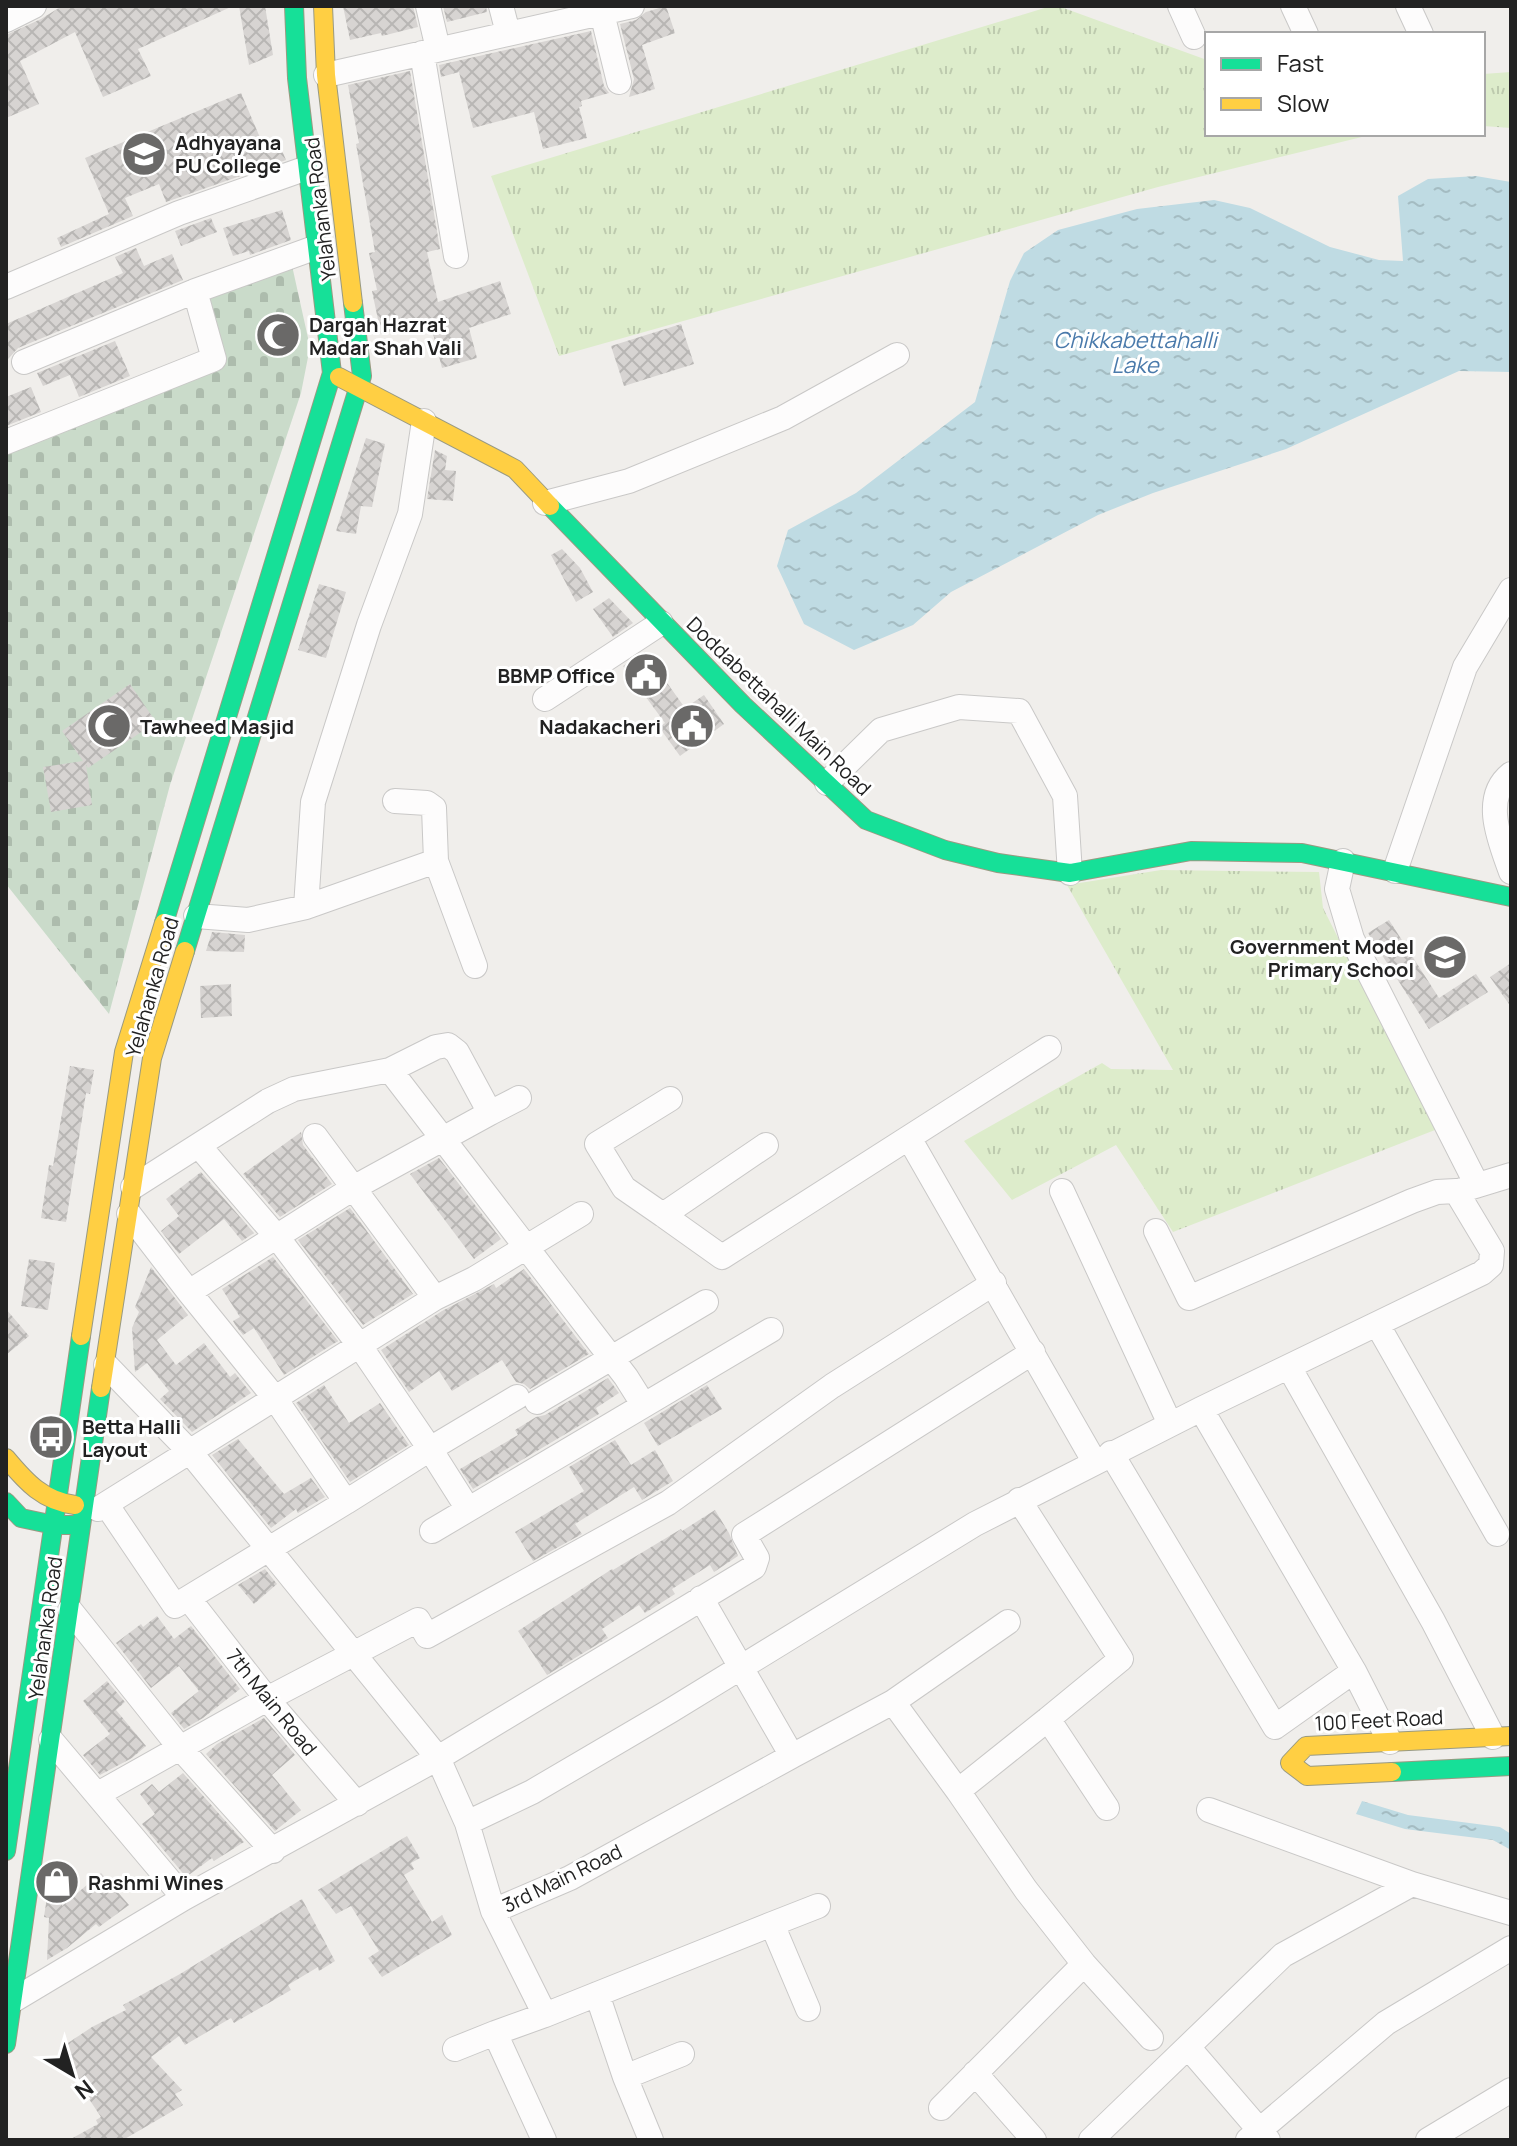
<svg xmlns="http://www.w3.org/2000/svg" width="1517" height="2146" viewBox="0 0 1517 2146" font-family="Manrope,sans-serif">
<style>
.grass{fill:url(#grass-tufts)}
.cemetery{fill:url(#cemetery-stones)}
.water{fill:url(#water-ripples)}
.building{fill:url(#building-cross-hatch)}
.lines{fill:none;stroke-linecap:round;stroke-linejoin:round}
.street-casing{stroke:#c9c8c7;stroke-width:26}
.fast-casing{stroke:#999a82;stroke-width:20}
.slow-casing{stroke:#999a82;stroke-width:20}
.street{stroke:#fdfcfc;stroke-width:24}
.fast{stroke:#16e098;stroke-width:18}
.slow{stroke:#ffcf43;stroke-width:18}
.labels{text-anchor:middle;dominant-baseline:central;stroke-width:6;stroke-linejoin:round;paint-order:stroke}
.poi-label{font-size:20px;font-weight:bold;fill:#222;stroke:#fff;text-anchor:start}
.street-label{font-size:20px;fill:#222;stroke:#fff}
.water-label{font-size:22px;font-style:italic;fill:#4a7aab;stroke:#fff}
</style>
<defs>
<pattern id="grass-tufts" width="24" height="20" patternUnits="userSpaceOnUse" patternTransform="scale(2)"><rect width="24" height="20" fill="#ddeccb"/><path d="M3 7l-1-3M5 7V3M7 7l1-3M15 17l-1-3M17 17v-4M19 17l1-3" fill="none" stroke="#bdcaae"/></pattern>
<pattern id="cemetery-stones" width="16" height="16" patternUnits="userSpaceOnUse" patternTransform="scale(2)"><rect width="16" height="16" fill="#cadbca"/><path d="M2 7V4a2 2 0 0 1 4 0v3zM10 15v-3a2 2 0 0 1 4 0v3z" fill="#adbcad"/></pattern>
<pattern id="water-ripples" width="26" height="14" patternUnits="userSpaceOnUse" patternTransform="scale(2)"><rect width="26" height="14" fill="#bfdbe3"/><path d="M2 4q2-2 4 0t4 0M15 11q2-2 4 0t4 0" fill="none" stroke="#a4bcc2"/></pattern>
<pattern id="building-cross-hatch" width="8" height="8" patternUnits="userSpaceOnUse" patternTransform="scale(2)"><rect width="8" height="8" fill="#d7d4d2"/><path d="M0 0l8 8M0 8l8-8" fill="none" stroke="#b8b6b4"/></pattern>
</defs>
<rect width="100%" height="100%" fill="#f0eeeb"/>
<path class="grass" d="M1051 6H1058L1207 60V134H1374L1158 187 559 356 491 176Z
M1511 72V128L1483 126V74Z
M1161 870 1319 872 1323 908 1435 1130 1173 1232 1116 1145 1012 1200 964 1141 1102 1063 1111 1069 1173 1070 1067 885Z"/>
<path class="cemetery" d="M291 261 310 347 301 393 170 785 109 1014 6 884V450L224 365 207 295Z"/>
<path class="water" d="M1476 176 1511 182V372L1459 371 1286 449 1153 493 1098 515 951 592 913 625 854 650 804 624 777 566 788 530 856 493 975 402 1010 281 1024 253 1058 230 1137 209 1214 200 1250 208 1330 247 1379 260 1403 261 1398 196 1428 179Z
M1362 1801 1408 1815 1500 1827 1511 1834V1850L1493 1840 1405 1829 1356 1814Z"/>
<path class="building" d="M62 6H233L138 49 151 76 103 97 75 32 20 61 39 104 6 118V35L41 19Z
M239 6H265L273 55 249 65Z
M343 6H413L418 27 382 36 381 33 350 40Z
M443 6H486L487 12 447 22Z
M666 6 675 33 642 45 655 89 629 97 634 79 620 24 636 20 646 12Z
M591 31 604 86 609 93 581 101 582 106 579 107 587 138 543 149 534 112 473 128 459 72 441 77 439 65Z
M410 71 440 249 427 252 438 302 500 281 511 314 469 328 477 358 442 368 430 322 381 334 372 291 377 290 369 253 375 252 356 144 359 143 348 85Z
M241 93 264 147 278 141 286 160 166 202 159 184 125 198 133 216 61 247 57 238 109 214 85 158Z
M282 210 291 240 250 255 249 251 233 256 223 228Z
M211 218 217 232 181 246 175 231Z
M136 248 144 266 172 254 183 280 18 348 6 361V324L123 273 115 257Z
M681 324 694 364 624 386 611 346Z
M115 341 130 376 79 397 70 375 43 386 37 373Z
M31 387 41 412 6 426V397Z
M366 438 385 444 372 507 361 506 356 534 336 531Z
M435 450 447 456 445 470 456 471 453 501 427 499Z
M562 549 580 568 593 592 576 602 551 555Z
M319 584 346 592 326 658 298 650Z
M609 598 633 623 613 637 593 609Z
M645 652 685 708 704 695 724 724 680 756 659 727 665 723 623 666Z
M130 684 156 722 88 768 86 765 92 805 51 812 43 767 83 761 62 731Z
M1389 920 1439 998 1476 974 1488 992 1429 1029 1368 933Z
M212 932 245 935 244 952 206 951Z
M1511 963V1007L1490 977Z
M231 984 232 1016 201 1018 200 986Z
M70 1066 94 1070 90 1094 86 1093 66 1222 41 1218 49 1165 53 1166Z
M301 1132 303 1145 332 1184 280 1217 243 1174Z
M439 1158 501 1239 474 1259 410 1174Z
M201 1172 254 1233 242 1241 224 1219 179 1254 161 1231 179 1216 166 1199Z
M350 1208 413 1294 363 1325 298 1240Z
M273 1257 338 1341 284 1375 254 1328 243 1335 236 1326 233 1321 240 1317 222 1289Z
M29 1259 55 1263 48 1310 21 1306Z
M151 1267 188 1315 157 1340 176 1365 204 1343 230 1377 235 1373 251 1393 192 1432 160 1399 169 1391 147 1363 135 1372 132 1328 139 1312 135 1307Z
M524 1269 589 1354 530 1389 524 1384 516 1382 502 1360 452 1391 439 1371 409 1392 381 1350 442 1311 494 1284 496 1288Z
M6 1309 29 1336 6 1355Z
M608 1378 619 1393 596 1408 599 1414 473 1489 460 1469 518 1435 515 1430 536 1417 545 1415Z
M324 1385 349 1423 380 1403 409 1445 350 1482 296 1403Z
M707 1385 722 1409 658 1446 644 1423Z
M238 1439 284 1494 311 1478 325 1497 298 1513 296 1509 271 1528 212 1455Z
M615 1440 631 1465 655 1450 673 1481 642 1500 634 1487 575 1524 582 1534 533 1561 515 1532 584 1491 569 1467Z
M715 1510 729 1533 738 1556 714 1572 710 1565 672 1589 675 1594 645 1613 639 1605 602 1629 608 1638 547 1675 518 1631 612 1569 613 1570 681 1529 682 1531Z
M265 1569 277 1584 254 1604 238 1585Z
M157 1616 174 1639 191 1626 240 1689 203 1718 184 1729 171 1713 199 1691 179 1666 151 1688 116 1643 141 1624 143 1627Z
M107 1681 125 1702 116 1710 146 1746 132 1758 100 1775 83 1755 110 1734 83 1701Z
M264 1718 295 1755 272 1775 301 1810 275 1831 206 1754 217 1744Z
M183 1773 244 1842 214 1861 212 1858 186 1877 142 1824 155 1814 140 1794 152 1784 159 1792Z
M407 1836 420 1858 411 1863 414 1869 404 1875 432 1922 442 1915 452 1935 382 1977 368 1958 379 1951 351 1906 336 1914 318 1890Z
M52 1862 67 1864 62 1906 101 1873 129 1905 99 1927 96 1924 67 1948 47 1960 49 1918 44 1917Z
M302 1899 335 1961 319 1971 318 1967 288 1985 291 1990 234 2023 231 2018 185 2045 179 2036 151 2057 182 2090 175 2094 183 2105 123 2140H69L98 2124 96 2120 101 2117 65 2063 68 2061 59 2049 92 2027 126 2010 123 2005 180 1974Z"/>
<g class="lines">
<g class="street-casing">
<path id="street" d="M428 6 438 49
M501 6 508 33
M1180 6 1194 37
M1293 6 1306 34
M1408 6 1421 34
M602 13 619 82
M6 20 34 6
M422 53 456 256
M326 75 632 6
M6 287 179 213 307 168
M24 362 195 291 317 247
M6 442 214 359 195 291
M545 503 629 481 783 418 897 355
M545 699 661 623
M1511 774C1481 798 1500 841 1511 872
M827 783 881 730 959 707 1019 711 1065 796 1070 873
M395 801 427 803 434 808 436 861
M1343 861 1337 889 1352 939 1477 1185
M1395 871 1465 667 1511 590
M306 907 313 802 369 625 410 514 424 421
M196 916 248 920 306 907 436 861 475 966
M390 1070 626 1377 643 1404
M490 1113 519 1098
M315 1136 435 1298
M909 1138 1094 1461
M766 1145 663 1215 722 1257 1049 1048
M199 1146 277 1237 360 1346 430 1449 517 1397
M1462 1190 1511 1175
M1062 1191 1170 1424
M129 1214 189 1292 355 1187 490 1113 457 1052 448 1045 436 1047 390 1070 294 1089 268 1101 133 1187
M663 1215 624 1188 597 1144 670 1099
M1377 1324 1497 1534
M1033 1352 744 1535 757 1558 754 1567 438 1758 467 1823 532 1792 670 1711 975 1524 1201 1409 1482 1273 1491 1265 1492 1251 1456 1191 1437 1192 1412 1201 1189 1298 1156 1231
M1289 1367 1433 1621 1493 1737
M537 1402 706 1302
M1201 1409 1354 1671 1390 1742
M1111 1453 1275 1727 1354 1671
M1019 1500 1121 1659 1048 1719 1107 1808
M346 1502 430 1449 468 1509
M106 1504 175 1606 346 1502 274 1397 189 1292
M98 1509 435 1298 474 1279 581 1214
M432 1531 771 1330
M189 1599 267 1699 357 1804
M70 1610 181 1749 273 1851
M1048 1719 958 1791 1026 1890 1084 1964 1151 2038
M51 1740 184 1898
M792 1756 893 1702
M958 1791 893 1702 1008 1622
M98 1794 267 1699 418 1620 427 1636 668 1503 832 1386 994 1283
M1209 1810 1412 1884 1511 1913
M467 1823 493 1911
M772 1924 818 1906
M597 1994 625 2077
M12 2001 184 1898 438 1758 190 1452 106 1365
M545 2015 772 1924 808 2009
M1188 2047 1268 2140
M455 2049 495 2033
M975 2073 1034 2140
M941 2108 1084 1964
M544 2140 495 2033 545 2015 493 1911 570 1878 792 1756 701 1598
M651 2140 625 2077 682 2054
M1091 2140 1283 1955 1412 1884
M1248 2140 1386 2023 1511 1948
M1428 2140 1511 2090"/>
</g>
<g class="fast-casing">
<path id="fast" d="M550 506 743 705 866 820 945 850 998 863 1070 873 1191 851 1302 853 1511 897
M164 923 332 373 297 78 294 6
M185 951 362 376 353 303
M6 1502 21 1518 54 1525H74
M1392 1772 1511 1766
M6 1851 81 1336
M6 2044 101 1388"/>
</g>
<g class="slow-casing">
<path id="slow" d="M323 6 326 75 353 303
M339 377 515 469 550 506
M81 1336 124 1052 164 923
M101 1388 152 1058 185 951
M6 1458C26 1482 43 1501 75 1505
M1392 1772 1307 1776 1290 1763 1306 1746 1511 1736"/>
</g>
<use href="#street" class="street"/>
<use href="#fast" class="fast"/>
<use href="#slow" class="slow"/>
</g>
<defs>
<g id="university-disc" transform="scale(2.3)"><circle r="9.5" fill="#6a6968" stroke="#fff"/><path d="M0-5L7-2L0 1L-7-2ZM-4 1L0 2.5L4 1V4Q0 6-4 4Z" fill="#fff"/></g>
<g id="mosque-disc" transform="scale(2.3)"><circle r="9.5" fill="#6a6968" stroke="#fff"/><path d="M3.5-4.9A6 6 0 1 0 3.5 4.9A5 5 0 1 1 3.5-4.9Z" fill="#fff"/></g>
<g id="civic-disc" transform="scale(2.3)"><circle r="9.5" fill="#6a6968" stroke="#fff"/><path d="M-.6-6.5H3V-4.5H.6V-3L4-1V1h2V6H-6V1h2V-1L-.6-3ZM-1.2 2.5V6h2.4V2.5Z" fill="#fff"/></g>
<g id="school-disc" transform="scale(2.3)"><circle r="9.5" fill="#6a6968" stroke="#fff"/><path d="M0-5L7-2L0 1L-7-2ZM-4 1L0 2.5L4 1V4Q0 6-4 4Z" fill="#fff"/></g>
<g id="bus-disc" transform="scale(2.3)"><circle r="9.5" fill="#6a6968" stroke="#fff"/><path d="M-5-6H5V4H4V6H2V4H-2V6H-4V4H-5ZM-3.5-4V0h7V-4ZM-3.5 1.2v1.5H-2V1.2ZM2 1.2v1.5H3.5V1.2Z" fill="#fff"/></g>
<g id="shop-disc" transform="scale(2.3)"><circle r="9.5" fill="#6a6968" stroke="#fff"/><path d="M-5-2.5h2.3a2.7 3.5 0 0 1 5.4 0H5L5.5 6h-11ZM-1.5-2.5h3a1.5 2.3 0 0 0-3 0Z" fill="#fff"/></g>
</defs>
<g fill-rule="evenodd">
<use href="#university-disc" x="144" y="154"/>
<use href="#mosque-disc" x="278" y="335"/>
<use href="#civic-disc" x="646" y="675"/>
<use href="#mosque-disc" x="109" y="726"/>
<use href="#civic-disc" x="692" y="726"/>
<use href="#school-disc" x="1445" y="957"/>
<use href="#bus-disc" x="51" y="1437"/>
<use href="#shop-disc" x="57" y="1882"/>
</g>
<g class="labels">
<g class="poi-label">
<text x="175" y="142">Adhyayana<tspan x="175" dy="23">PU College</tspan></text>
<text x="309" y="324">Dargah Hazrat<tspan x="309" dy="23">Madar Shah Vali</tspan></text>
<text x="615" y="675" text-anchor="end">BBMP Office</text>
<text x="140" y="726">Tawheed Masjid</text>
<text x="661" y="726" text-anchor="end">Nadakacheri</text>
<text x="1414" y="946" text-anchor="end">Government Model<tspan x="1414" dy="23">Primary School</tspan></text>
<text x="82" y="1426">Betta Halli<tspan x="82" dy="23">Layout</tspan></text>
<text x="88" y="1882">Rashmi Wines</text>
</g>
<g class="street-label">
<text transform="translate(320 209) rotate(-97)">Yelahanka Road</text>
<text transform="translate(779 706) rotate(44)">Doddabettahalli Main Road</text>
<text transform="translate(152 987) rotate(-74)">Yelahanka Road</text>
<text transform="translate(45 1628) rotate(-82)">Yelahanka Road</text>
<text transform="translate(272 1702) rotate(51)">7th Main Road</text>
<text transform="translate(1379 1720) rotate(-3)">100 Feet Road</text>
<text transform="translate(562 1878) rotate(-26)">3rd Main Road</text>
</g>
<g class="water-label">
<text x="1135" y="340">Chikkabettahalli<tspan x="1135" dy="25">Lake</tspan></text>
</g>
</g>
<rect width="1517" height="2146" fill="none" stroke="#222222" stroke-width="16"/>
<rect x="1205" y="32" width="280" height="104" fill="#ffffff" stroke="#a7a7a7" stroke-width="2"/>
<rect x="1221" y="58" width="40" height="12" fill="#16e098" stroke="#a7a7a7" stroke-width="2"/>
<text x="1277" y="72" font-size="24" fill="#222222">Fast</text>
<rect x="1221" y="98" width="40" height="12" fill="#ffcf43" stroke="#a7a7a7" stroke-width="2"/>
<text x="1277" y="112" font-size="24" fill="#222222">Slow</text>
<g transform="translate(72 2074) rotate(142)" stroke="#ffffff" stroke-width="6" paint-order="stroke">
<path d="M0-6L14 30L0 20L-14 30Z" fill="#222222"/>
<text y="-12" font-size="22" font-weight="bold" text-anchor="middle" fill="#222222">N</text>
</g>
</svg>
